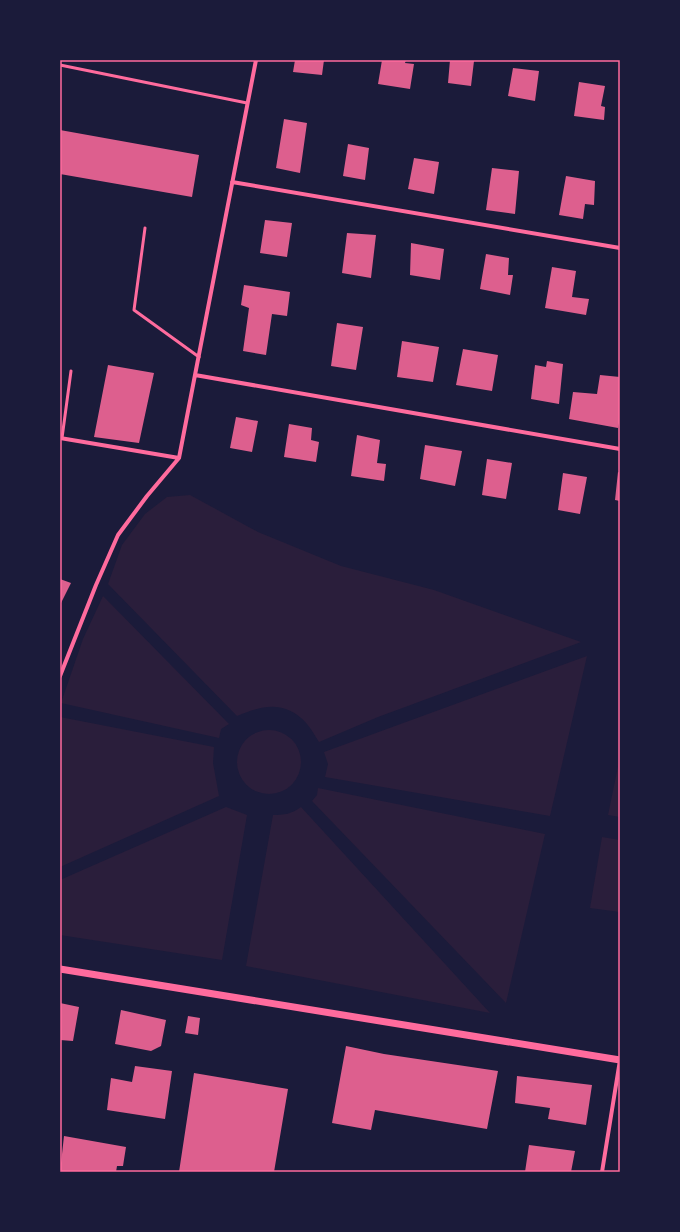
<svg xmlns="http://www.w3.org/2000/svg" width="680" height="1232" viewBox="0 0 680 1232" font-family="Lora,serif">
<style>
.green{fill:#2a1e3b}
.building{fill:#dd5f8e}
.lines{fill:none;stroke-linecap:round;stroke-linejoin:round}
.service{stroke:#ff6b9d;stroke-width:3}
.minor{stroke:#ff6b9d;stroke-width:4}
.tertiary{stroke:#ff6b9d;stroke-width:7}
.neatline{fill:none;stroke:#ff6b9d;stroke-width:1.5}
</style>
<rect width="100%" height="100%" fill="#1b1b3a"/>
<path class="green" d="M190 495 258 532 341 566 434 590 581 642 378 717 319 742C315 736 312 730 307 724 286 700 263 705 237 716L108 584 122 545 145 514 167 497Z
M103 596 229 724 221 729 219 738 61 703 83 639Z
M587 656 550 816 325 777 328 764 324 752Z
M60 717 214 747 213 763 219 796 60 867Z
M237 762a32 32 0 1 1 64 0a32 32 0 1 1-64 0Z
M620 757V817L608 815Z
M318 788 545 834 506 1003 312 801 317 795Z
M226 807 247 815 222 960 60 935V880Z
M301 807 490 1013 246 966 273 815C284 815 292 814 301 807Z
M602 837 620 840V912L590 908Z"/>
<path class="building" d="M295 60H324L322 75 293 72Z
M382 60H406L405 63 414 64 410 89 378 84Z
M450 60 474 61 471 86 448 83Z
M513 68 539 71 535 101 508 96Z
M579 82 605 86 601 106 605 107 604 120 574 116Z
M284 119 307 123 300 173 276 168Z
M60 130 199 155 192 197 60 174Z
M348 144 369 148 365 180 343 176Z
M414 158 439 162 434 194 408 189Z
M492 168 519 171 515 214 486 210Z
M566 176 595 181 594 205 585 204 583 219 559 215Z
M265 220 292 223 287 257 260 253Z
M347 233 376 235 371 278 342 273Z
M411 243 444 249 440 280 410 275Z
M486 254 509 258 508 275H513L510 295 480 289Z
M552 267 576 271 572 297 589 299 586 315 545 308Z
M244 285 290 292 287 316 272 314 266 355 243 351 249 308 241 305Z
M337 323 363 327 356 370 331 366Z
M402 341 439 347 433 382 397 377Z
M463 349 498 355 492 391 456 385Z
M547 361 563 364 559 404 531 399 535 365 546 367Z
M108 365 154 373 139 443 94 437Z
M600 375 620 377V418L618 428 569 419 573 392 597 394Z
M236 417 258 421 252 452 230 448Z
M289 424 312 428 311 440 319 442 316 462 284 457Z
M357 435 380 440 377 463 386 464 384 481 351 476Z
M425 445 462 451 455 486 420 479Z
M487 459 512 463 506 499 482 495Z
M618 472 620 473V501L615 500Z
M563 473 587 477 580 514 558 510Z
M60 579 71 583 60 605Z
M60 1003 79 1007 73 1041 60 1040Z
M121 1010 166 1020 161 1046 151 1051 115 1044Z
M188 1016 200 1018 198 1035 185 1033Z
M346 1046 384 1054 498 1071 487 1129 375 1110 371 1130 332 1123Z
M135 1066 172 1071 165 1119 107 1110 111 1078 132 1082Z
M194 1073 288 1089 274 1172H179Z
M517 1076 592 1085 586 1125 548 1119 550 1108 515 1103Z
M64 1136 126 1147 123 1166H117L116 1172H60Z
M529 1145 575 1151 571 1172H525Z"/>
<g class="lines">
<path class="service" d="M60 65 247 103
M145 228 134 310 199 357
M62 438 71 371"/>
<path class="minor" d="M232 182 620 248
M195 375 256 60
M60 438 179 458
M60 676 96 585 118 535 147 496 179 458 195 375 620 449
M602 1172 620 1060"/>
<path class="tertiary" d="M60 969 620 1060"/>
</g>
<rect width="680" height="1232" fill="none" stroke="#1b1b3a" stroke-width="122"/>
<rect x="61" y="61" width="558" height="1110" class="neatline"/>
</svg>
